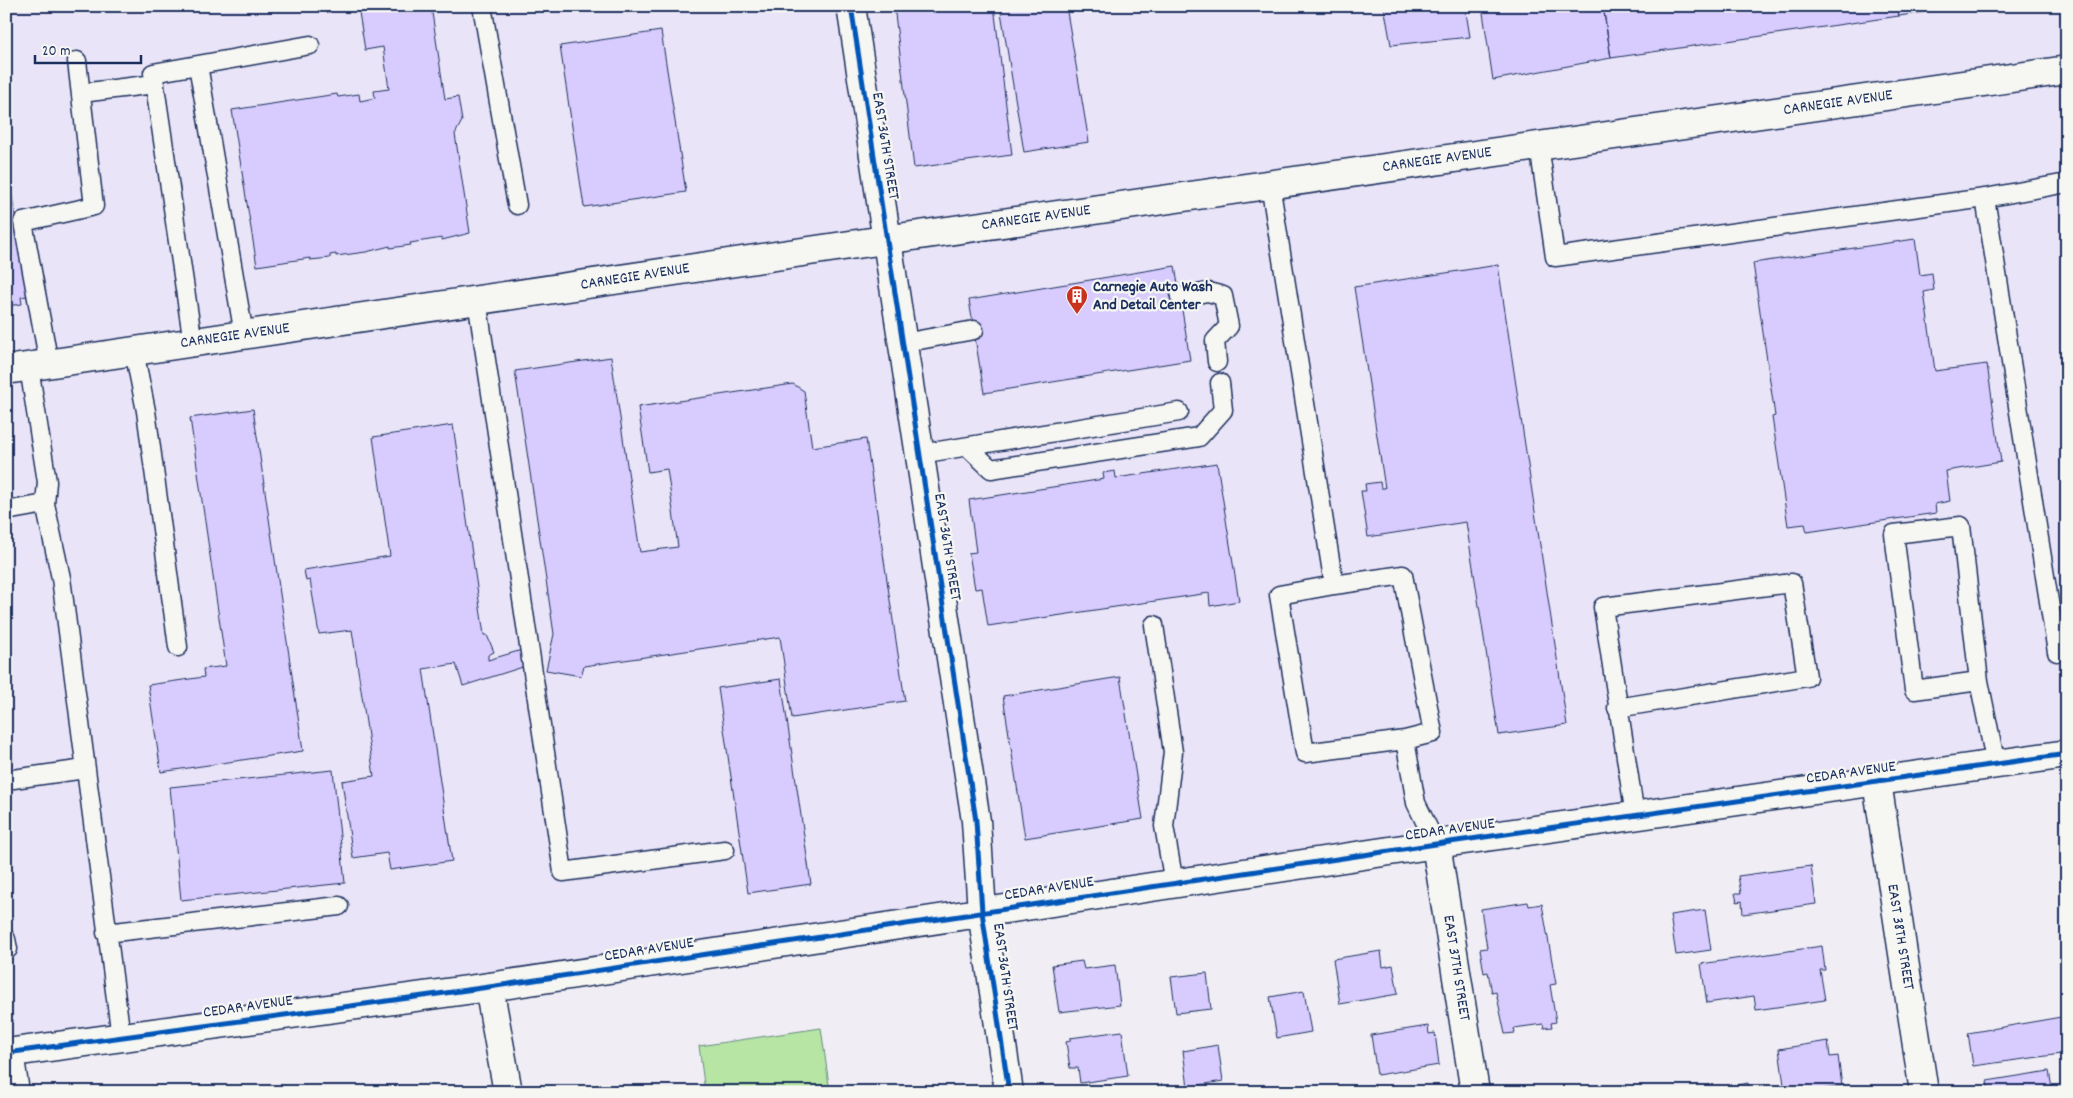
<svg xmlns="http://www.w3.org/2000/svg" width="2073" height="1098" viewBox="0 0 2073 1098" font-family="Dekko,sans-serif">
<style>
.built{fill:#e9e4f7}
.green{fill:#b6e5a4;stroke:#688a81}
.building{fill:#d8ccfe;stroke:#1b2f5e}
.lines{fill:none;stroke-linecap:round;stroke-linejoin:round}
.service-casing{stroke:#1b2f5e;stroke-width:21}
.minor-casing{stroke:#1b2f5e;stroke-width:31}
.tertiary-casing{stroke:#1b2f5e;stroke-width:31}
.secondary-casing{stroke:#1b2f5e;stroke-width:31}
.service{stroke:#f6f6f2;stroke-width:18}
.minor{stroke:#f6f6f2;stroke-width:28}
.tertiary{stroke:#f6f6f2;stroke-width:28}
.secondary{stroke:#f6f6f2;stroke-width:28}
.cycleway-casing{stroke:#f6f6f2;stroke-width:8}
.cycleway{stroke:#0057b8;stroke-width:5}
.labels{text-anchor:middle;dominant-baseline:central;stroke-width:4.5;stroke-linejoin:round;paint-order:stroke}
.street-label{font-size:16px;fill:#1b2f5e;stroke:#f6f6f2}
.poi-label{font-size:16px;font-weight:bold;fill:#1b2f5e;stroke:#f6f6f2;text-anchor:start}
</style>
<rect width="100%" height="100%" fill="#f0eef4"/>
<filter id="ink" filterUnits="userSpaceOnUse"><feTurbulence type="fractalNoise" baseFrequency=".02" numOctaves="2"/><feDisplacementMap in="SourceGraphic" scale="10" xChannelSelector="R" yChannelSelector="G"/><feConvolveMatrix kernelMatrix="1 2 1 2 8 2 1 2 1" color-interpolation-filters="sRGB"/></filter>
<g filter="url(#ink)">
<path class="built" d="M6 6H2067V754L6 1053Z"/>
<path class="green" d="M821 1028 830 1092H705L699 1046Z"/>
<path class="building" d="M358 6H431L445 99 458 97 462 121 455 134 470 233 442 240V238L410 243 411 245 390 248V246L366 252 336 256V254L330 255V258L310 260V258L257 266 232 110 337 94 338 97 359 94 360 101 375 98 374 91 389 89 383 47 365 50Z
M894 6H994L1012 155 914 168Z
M1000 6H1066L1089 142 1024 152Z
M1384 6H1465L1470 37 1391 45Z
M1482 6H1603L1611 58 1493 80Z
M1603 6H1897L1899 16 1611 58Z
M1897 6H1964L1899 16Z
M661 31 686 192 584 207 560 46Z
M6 172 9 175 27 296 21 297 22 304 6 306Z
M1915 239 1920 275 1932 273 1934 290 1924 292 1935 371 1987 364 2001 462 1946 471 1950 501 1935 504 1936 513 1807 532 1805 524 1788 526 1772 417 1775 416 1753 263Z
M1498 265 1567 725 1499 735 1466 522 1368 537 1361 491H1366L1365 484 1380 482 1381 488H1385L1354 287Z
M1175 266 1190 360 984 393 969 300Z
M611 357 640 552 678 547 667 469 648 472 638 407 793 384 804 391 812 447 866 439 905 701 792 718 780 637 584 666 581 676 546 670 554 634 515 371Z
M253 409 303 751 161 772 148 685 204 677 203 669 226 666 190 418Z
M453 425 484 635H487L494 652 488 655V660L522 650 526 666 463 686 456 664 423 669 452 861 390 870 387 853 353 858 342 781 374 776 352 630 319 634 310 580 306 581 304 570 390 556 373 437Z
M1217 463 1239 601 1210 606 1209 593 988 626 982 588 975 589 969 553 976 552 969 500 1104 479 1103 473 1115 471 1116 478Z
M1120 677 1143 819 1025 838 1003 696Z
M781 679 811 884 748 893 718 688Z
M333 770 345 883 181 900 170 787Z
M1811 866 1816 904 1743 914 1742 901 1737 902 1735 893H1741L1738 876Z
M1528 902 1529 906 1542 904 1556 984 1550 985 1556 1022 1551 1023 1552 1027 1544 1028 1543 1024 1514 1028 1515 1033 1505 1034 1496 992 1492 993 1488 972 1484 973 1480 949 1487 948 1481 909Z
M1705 910 1711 950 1676 955 1670 915Z
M1822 946 1825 970H1820L1825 1000 1756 1010 1754 996 1707 1003 1701 964Z
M1381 951 1383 967 1393 965 1398 994 1340 1004 1333 959Z
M1082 961 1084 969 1115 965 1120 1005 1059 1012 1052 965Z
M1207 973 1211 1009 1176 1013 1171 977Z
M1304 991 1311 1032 1277 1038 1270 997Z
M2067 1016V1051H2061V1054L1973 1066 1968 1033Z
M1428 1026 1429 1034 1435 1033 1439 1065 1377 1075 1371 1035Z
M1122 1031 1128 1076 1080 1083 1078 1068H1070L1066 1042 1070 1041V1038Z
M1828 1041 1830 1057 1838 1056 1842 1086 1805 1092H1785L1779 1049Z
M1218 1045 1223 1081 1188 1087 1183 1051Z
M2049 1071 2052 1088 2064 1086 2065 1092H1989L1987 1081Z
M1748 1083 1750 1092H1715L1714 1089Z"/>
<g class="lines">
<g class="service-casing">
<path id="service" d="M482 6 517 205
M198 65 244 335
M81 93 155 84
M1539 145 1555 257 1985 198 2057 652 2067 650
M1270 184 1334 585 1403 575 1433 733 1405 740 1416 803 1436 844
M1985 198 2067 183
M1180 297 1208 292 1223 296 1229 326 1215 341 1217 362
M477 300 563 872 725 850
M193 343 153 73 310 45
M903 343 974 330
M134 351 146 411 178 647
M49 364 23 222 94 206 77 61
M968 447 991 469 1199 437 1223 410 1220 383
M920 454 1179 412
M45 504 61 578 121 1037
M6 511 45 504 47 482 29 367
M1334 585 1279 595 1305 753 1405 740
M1154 625 1173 752 1164 826 1174 883
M1979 681 1914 690 1894 534 1961 526 1979 681 1996 765
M1617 708 1807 677 1792 583 1603 607 1635 816
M6 780 85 769
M106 933 339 906
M6 939 8 949"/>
</g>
<g class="minor-casing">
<path id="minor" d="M851 6 976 821 982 912 1009 1092
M1877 782 1924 1092
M1436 844 1475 1092
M489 987 508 1092
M9 1053 15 1092"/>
</g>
<g class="tertiary-casing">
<path id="tertiary" d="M6 1053 489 987 1436 844 2067 754"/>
</g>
<g class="secondary-casing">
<path id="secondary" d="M6 370 850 245 2067 70"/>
</g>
<use href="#service" class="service"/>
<use href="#minor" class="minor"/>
<use href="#tertiary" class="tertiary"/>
<use href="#secondary" class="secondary"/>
<g class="cycleway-casing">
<path id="cycleway" d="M851 6 976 821 982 912 1009 1092
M6 1053 489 987 1436 844 2067 754"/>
</g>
<use href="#cycleway" class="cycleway"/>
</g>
</g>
<defs>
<g id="building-pin" transform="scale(1.125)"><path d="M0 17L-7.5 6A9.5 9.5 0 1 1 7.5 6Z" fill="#c8321e" stroke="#f6f6f2"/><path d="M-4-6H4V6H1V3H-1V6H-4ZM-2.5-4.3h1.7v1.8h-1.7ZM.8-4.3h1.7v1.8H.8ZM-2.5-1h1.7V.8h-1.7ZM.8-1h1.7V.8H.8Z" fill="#fff"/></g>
</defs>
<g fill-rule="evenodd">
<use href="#building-pin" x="1077" y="296"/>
</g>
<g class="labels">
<g class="street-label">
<text transform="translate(1838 103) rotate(-8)">CARNEGIE AVENUE</text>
<text transform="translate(885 146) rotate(81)">EAST 36TH STREET</text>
<text transform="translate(1437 160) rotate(-8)">CARNEGIE AVENUE</text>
<text transform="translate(1036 218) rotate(-8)">CARNEGIE AVENUE</text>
<text transform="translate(635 277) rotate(-9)">CARNEGIE AVENUE</text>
<text transform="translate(235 336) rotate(-8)">CARNEGIE AVENUE</text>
<text transform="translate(947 547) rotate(81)">EAST 36TH STREET</text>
<text transform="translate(1851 773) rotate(-8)">CEDAR AVENUE</text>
<text transform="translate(1450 830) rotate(-8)">CEDAR AVENUE</text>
<text transform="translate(1049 889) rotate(-9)">CEDAR AVENUE</text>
<text transform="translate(1900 937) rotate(81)">EAST 38TH STREET</text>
<text transform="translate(649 950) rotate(-9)">CEDAR AVENUE</text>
<text transform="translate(1456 968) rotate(81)">EAST 37TH STREET</text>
<text transform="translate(1005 977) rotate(82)">EAST 36TH STREET</text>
<text transform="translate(248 1007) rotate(-8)">CEDAR AVENUE</text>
</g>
<g class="poi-label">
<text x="1093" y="287">Carnegie Auto Wash<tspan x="1093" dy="18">And Detail Center</tspan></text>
</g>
</g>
<rect width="2073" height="1098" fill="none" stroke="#f6f6f2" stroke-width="25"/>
<rect x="12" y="12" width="2048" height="1073" fill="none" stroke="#1b2f5e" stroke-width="2" filter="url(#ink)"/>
<path d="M35 55v8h106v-8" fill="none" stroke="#1b2f5e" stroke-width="2.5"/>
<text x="42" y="55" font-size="15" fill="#1b2f5e" stroke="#f6f6f2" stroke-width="4" paint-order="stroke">20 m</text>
</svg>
